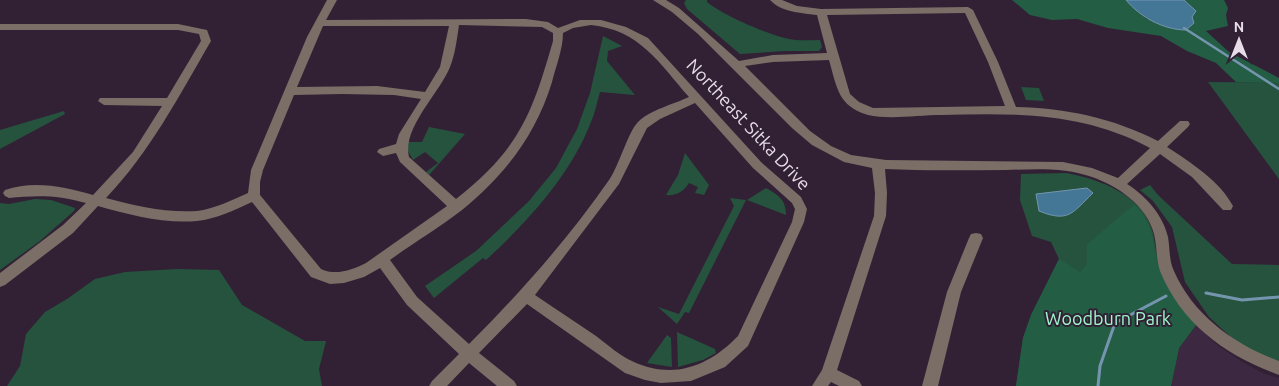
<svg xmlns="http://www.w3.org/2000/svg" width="1279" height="386" viewBox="0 0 1279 386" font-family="Ubuntu,sans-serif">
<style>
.built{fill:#3d2841}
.green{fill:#25533e}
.forest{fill:#235d44}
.water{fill:#447696;stroke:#7595af}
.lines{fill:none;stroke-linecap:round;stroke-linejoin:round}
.stream-far1{stroke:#7595af;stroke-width:2.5}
.stream{stroke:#7595af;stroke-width:3}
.minor{fill:#7a6e66;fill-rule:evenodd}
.labels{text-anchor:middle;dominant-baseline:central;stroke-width:4;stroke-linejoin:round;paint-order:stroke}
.street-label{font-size:18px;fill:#e7dce8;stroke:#322135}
.park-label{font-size:18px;fill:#9ef6cb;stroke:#322135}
</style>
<rect width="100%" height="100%" fill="#322135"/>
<path class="built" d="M1196 325 1216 344 1242 362 1265 374 1279 378V386H1171L1179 348Z"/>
<path class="green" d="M686 0H707V2C724 16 767 34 789 39 798 41 810 40 820 40L822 47 819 51H785L740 54 687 9 684 3Z
M603 36 622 46 608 51 607 61 635 95 600 92C597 102 595 113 591 122 570 176 528 221 486 260L483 258 434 298 425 286 476 251 529 201 556 168 577 129 590 93Z
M1208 82 1279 83V179Z
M1021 87 1039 88 1044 101 1026 100Z
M64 111 65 114 0 149V130Z
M429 127 465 134 429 175 426 172 438 163 425 152 413 160 408 151V142H422Z
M685 153 709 185 704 195 695 193 698 187 689 183C684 191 677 196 666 195L678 175Z
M1066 173C1099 179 1144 195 1153 233 1156 247 1157 261 1162 274 1168 290 1186 311 1196 325L1179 348 1171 386H1016L1023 338 1031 315 1059 259 1051 242 1032 236 1020 200 1021 174Z
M1150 185 1158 195 1232 264 1279 265V361L1270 359 1235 341 1209 317 1185 282 1172 227 1153 201 1140 190Z
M766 188C778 195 786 199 786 215L747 200Z
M730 198 746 200 689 313 685 312 677 324 658 307 679 314 734 206Z
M35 199 51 200 75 208 74 211 40 241 0 270V203L9 204Z
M177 269 219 270 242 305 305 341H326L319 369 322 386H7L20 366 26 334 45 312 67 299 95 279 125 272Z
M677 332 715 349 716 353 703 360 678 367Z
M667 335 671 338 672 367 647 363Z"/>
<path class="forest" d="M1012 0H1126L1147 19 1192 17 1191 6 1184 0H1224L1228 8 1226 15 1228 26 1206 31 1229 52 1279 78V83L1208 82H1236L1216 63 1187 51 1161 36 1108 28 1077 19 1052 20 1030 15Z
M1135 205C1159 229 1150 250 1163 277 1171 294 1185 310 1196 325L1179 348 1171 386H1016L1023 338 1031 315 1059 259 1080 272 1087 264V244C1105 231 1116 217 1135 205Z"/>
<path class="water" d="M1126 0H1184L1196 11 1192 17 1194 23 1186 30C1164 30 1140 17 1126 0Z
M1087 188 1093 193C1072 213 1069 223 1039 211L1036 194Z"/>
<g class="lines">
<path class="stream-far1" d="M1184 28 1279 89"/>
<path class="stream" d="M1206 293 1242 300 1279 297
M1098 386 1100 366 1115 323 1166 296"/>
<path class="minor" d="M327 0H337L326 20 526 19 548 22 558 28 580 20H601L626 27 648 38 761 162 801 197 807 209 804 222 748 346 725 367 691 381 661 383 645 380 625 373 527 304 479 353 514 381 517 386H497L469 363 447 386H429L432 381 459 354 407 305 380 268 364 277 344 283 330 284 311 277 252 202C235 210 216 219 197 221 164 224 130 215 98 206L73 233 5 285 0 287V273L63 225 86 203C59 195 36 195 9 198L5 196 3 193 5 190C34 180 65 187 93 195L133 152 162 106 104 105 98 101 100 98H167L201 41 199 34 178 30H0V24H178L207 30 211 41C179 96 150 152 106 198 135 206 166 213 197 211 214 209 232 200 248 193L251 170 307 37ZM459 25 542 27 553 33V41C532 114 519 150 456 199L409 157C402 128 439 94 450 67 455 55 457 39 459 25ZM591 25C640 30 659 63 689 97 674 104 650 110 638 122 628 132 619 166 609 180 568 239 520 293 469 344L417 297 390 260C413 243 439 228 462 210 504 176 536 135 552 82 556 66 563 49 563 33L573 28ZM323 26H449L440 67 425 92 377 86 297 87ZM342 94 394 95 421 99 399 134 396 144 379 149 377 152 383 156 396 153 400 162 447 206 366 263C352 270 336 276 321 269L260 195V182L263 170 294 95ZM695 103 753 168 792 203 795 209 792 222 738 336C709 366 674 380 634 362 620 356 608 345 596 336 576 322 555 309 535 295L619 184 647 128 660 119Z
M653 0H666L679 8 739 61 773 55 827 53 817 15C801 13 781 12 770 0H782L797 6 821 9 968 7 973 10 998 62 1016 107C1066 108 1113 118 1158 141L1180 121H1188L1190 124 1188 127 1167 147C1190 162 1220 181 1233 206L1231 210H1223L1192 177 1160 154 1127 184C1146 196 1163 215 1168 237 1170 249 1169 261 1174 271 1193 315 1235 345 1279 361V375C1227 356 1182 325 1160 271 1156 259 1157 246 1154 234 1147 206 1118 186 1092 177 1065 167 1034 169 1006 170 965 170 925 171 885 169L887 193 886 216 837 370 859 381 862 386H839L831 382 828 386H812L822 370 874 216 875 193 872 168 844 162 812 145 792 128 698 34 672 12ZM965 13 988 62 1005 106 873 108 859 102 850 94 827 15ZM829 60C837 88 838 106 868 115 889 120 919 115 941 115 1015 113 1083 112 1150 148L1118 178 1092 168 1063 162 886 160 851 155 831 146 810 131 745 66 773 62Z
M976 233 981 234 983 238 961 292 938 386H922L947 292 969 238 971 234Z"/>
</g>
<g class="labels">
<g class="street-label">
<text transform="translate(749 124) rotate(47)">Northeast Sitka Drive</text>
</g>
<g class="park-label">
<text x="1108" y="318">Woodburn Park</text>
</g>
</g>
<g transform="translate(1239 40)" stroke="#322135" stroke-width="4" paint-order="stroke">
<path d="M0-4L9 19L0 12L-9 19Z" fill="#e7dce8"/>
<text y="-8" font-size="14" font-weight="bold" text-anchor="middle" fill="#e7dce8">N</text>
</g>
</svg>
